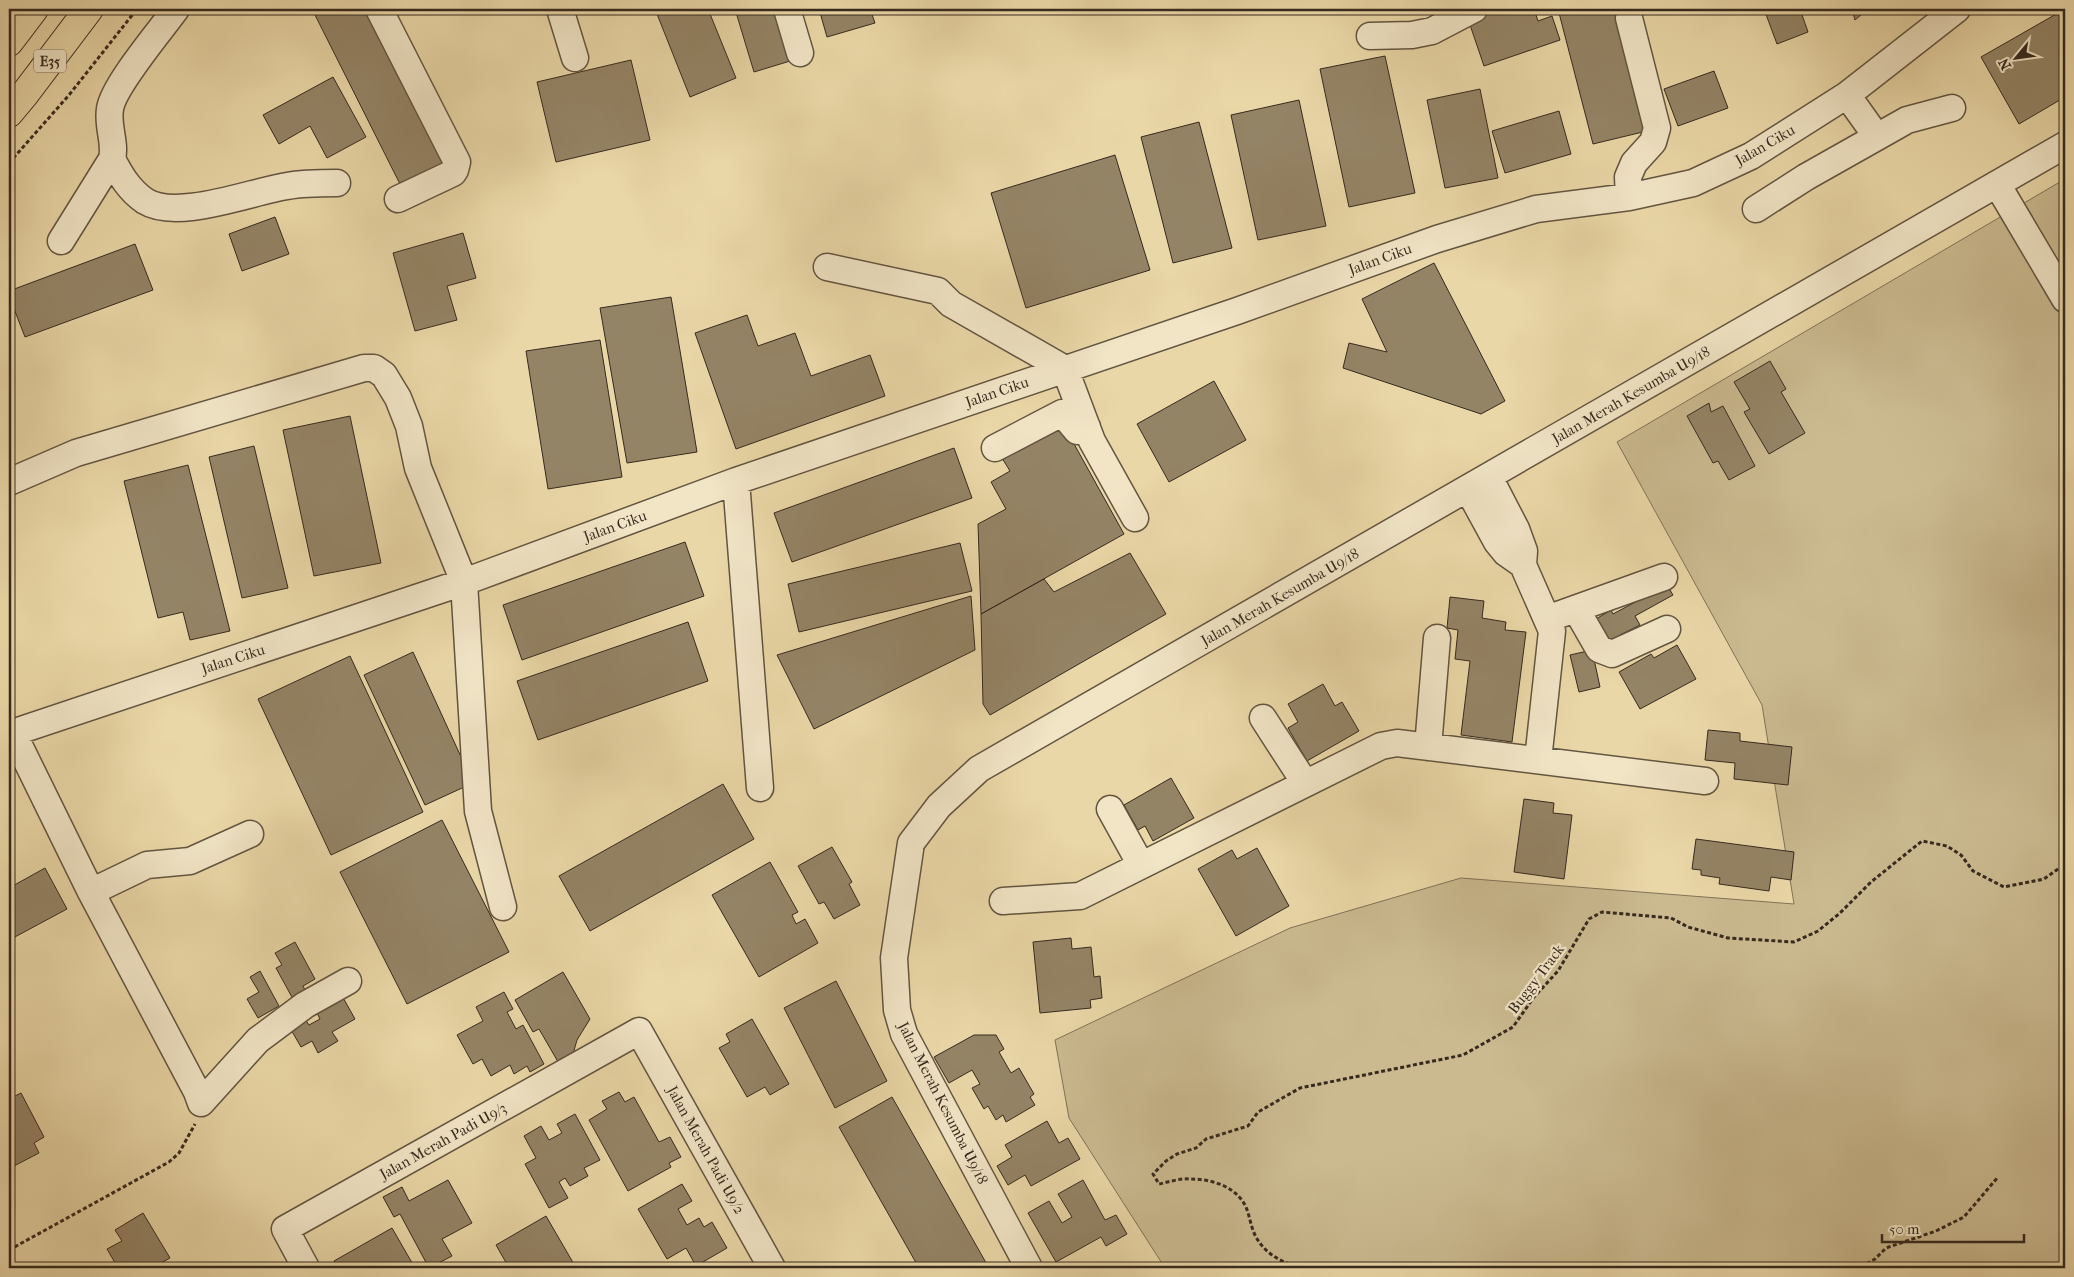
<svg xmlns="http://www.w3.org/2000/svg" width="2074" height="1277" viewBox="0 0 2074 1277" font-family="'IM FELL French Canon',serif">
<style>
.green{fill:#cbba90;stroke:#807258}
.building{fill:#948466;stroke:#362a1f}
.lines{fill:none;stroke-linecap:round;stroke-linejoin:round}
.minor-casing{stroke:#635541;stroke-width:29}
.highway-casing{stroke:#362a1f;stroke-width:30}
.path{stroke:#362a1f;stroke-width:3;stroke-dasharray:4 2.5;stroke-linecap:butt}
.minor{stroke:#f1e5c6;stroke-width:26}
.highway{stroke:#ead7a7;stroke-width:28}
.labels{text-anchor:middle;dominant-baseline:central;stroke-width:4.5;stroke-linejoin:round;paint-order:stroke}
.shield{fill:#f1e5c6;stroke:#6e6251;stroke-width:1}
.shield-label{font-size:14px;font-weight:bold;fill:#362a1f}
.street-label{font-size:15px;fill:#362a1f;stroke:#f1e5c6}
</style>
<rect width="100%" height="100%" fill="#ead7a7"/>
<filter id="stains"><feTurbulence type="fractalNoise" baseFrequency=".004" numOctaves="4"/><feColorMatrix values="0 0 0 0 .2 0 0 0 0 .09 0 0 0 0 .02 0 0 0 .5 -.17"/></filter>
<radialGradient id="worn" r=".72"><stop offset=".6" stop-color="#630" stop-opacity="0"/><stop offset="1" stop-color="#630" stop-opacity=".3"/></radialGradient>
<path class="green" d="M2065 179V1268H1165L1069 1118 1055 1040 1290 928 1461 878 1794 904 1762 705 1617 442Z"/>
<path class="building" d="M312 9H371L450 166 403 190Z
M655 9H708L736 78 690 97Z
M735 9H785L800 58 754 72Z
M819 9H870L875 23 827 37Z
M1499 9H1534L1538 21 1552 16 1560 40 1484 66 1468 19Z
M1558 9H1620L1651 130 1593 144Z
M1764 9H1800L1808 32 1777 44Z
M1852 9H1868L1855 20Z
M2065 9V97L2019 124 1981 57Z
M1385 56 1415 193 1349 207 1320 69Z
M631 60 650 140 556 162 537 82Z
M1714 71 1728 108 1678 126 1664 89Z
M333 77 366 137 327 158 310 126 279 144 263 115Z
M1480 89 1498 178 1445 188 1427 100Z
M1299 100 1326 226 1258 240 1231 115Z
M1559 111 1571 154 1505 173 1492 131Z
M1199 122 1232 248 1173 263 1141 137Z
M1115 155 1150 270 1026 308 991 193Z
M275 217 289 254 242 271 229 234Z
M463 233 476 278 447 286 457 320 415 331 393 253Z
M135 244 153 290 25 337 9 296V291Z
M1434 263 1505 401 1481 414 1343 368 1349 343 1387 352 1362 299Z
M671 297 697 452 627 463 600 308Z
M747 315 758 346 795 333 811 376 870 355 885 396 736 449 695 333Z
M600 340 622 477 548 489 526 351Z
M1770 361 1786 389 1781 392 1805 433 1769 454 1744 412 1750 409 1734 382Z
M1214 381 1246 440 1169 482 1137 424Z
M1709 403 1711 412 1723 406 1755 466 1729 480 1718 461 1713 463 1687 416Z
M350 416 381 563 314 576 283 430Z
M1063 424 1124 534 981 614 978 524 1006 509 991 482 1010 471 1002 458Z
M254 446 288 588 242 598 209 457Z
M954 448 972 498 792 562 774 513Z
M188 465 230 631 190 640 183 612 158 618 124 481Z
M685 542 704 596 522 660 503 605Z
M960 543 972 591 799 632 788 584Z
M1130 553 1166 614 990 715 983 704 981 614 1044 579 1054 592Z
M1667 585 1673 595 1635 616 1640 625 1620 635 1622 639 1611 645 1596 619 1611 610 1613 614Z
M971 596 975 650 814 729 777 655Z
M1450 597 1484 601 1482 618 1506 622 1505 630 1526 632 1512 742 1461 735 1470 661 1455 659 1458 630 1447 628Z
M688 622 708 681 538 740 517 681Z
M1677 645 1696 679 1640 709 1619 672 1651 654 1654 658Z
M1592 650 1600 687 1579 692 1570 655Z
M413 652 473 783 425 805 364 675Z
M350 656 423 812 331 855 258 699Z
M1323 684 1335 706 1342 702 1359 731 1307 761 1288 728 1298 722 1288 704Z
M1708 730 1740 733V741L1792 747 1788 785 1734 779 1735 763 1705 760Z
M1171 778 1194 818 1153 841 1145 826 1138 830 1124 805Z
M723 784 754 839 590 931 559 876Z
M1524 799 1554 803 1553 813 1572 815 1564 879 1514 872Z
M442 820 509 952 407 1004 340 872Z
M1696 839 1794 852 1791 880 1771 877 1769 891 1719 884 1720 878 1701 875V870L1692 869Z
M832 847 852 882 849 884 860 905 834 919 824 902 819 904 798 866Z
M1257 848 1289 906 1236 936 1198 869 1232 850 1237 859Z
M770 862 798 912 792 915 796 924 805 919 818 943 759 977 712 895Z
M45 868 67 909 13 938 9 930V888Z
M1071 938 1072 949 1091 947 1094 977 1100 976 1102 998 1090 1000 1091 1008 1040 1013 1033 942Z
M295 942 315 979 303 986 306 992 293 999 276 968 282 965 275 953Z
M260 971 279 1006 258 1018 247 999 259 992 250 977Z
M563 972 590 1019 577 1040 571 1061 561 1067 539 1029 533 1032 515 1000Z
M836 981 887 1081 835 1108 784 1008Z
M504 992 513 1009 507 1012 516 1029 523 1025 544 1064 530 1072 527 1066 514 1074 510 1065 491 1076 482 1059 473 1064 457 1035 483 1021 476 1007Z
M341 994 355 1019 332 1032 338 1041 318 1053 312 1041 301 1047 290 1028 305 1019 309 1025 320 1019 315 1009Z
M752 1019 789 1084 770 1095 765 1087 747 1097 719 1048 730 1042 726 1034Z
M974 1035H996L1004 1049 999 1052 1011 1073 1019 1068 1034 1094 1030 1097 1035 1105 1006 1122 1003 1115 996 1120 988 1106 984 1109 972 1088 980 1084 972 1070 949 1083 934 1057Z
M619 1092 625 1102 634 1097 659 1142 670 1137 681 1157 669 1163 671 1167 628 1191 589 1120 607 1109 602 1101Z
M21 1093 44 1137 34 1143 39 1153 12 1167 9 1161V1099Z
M892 1097 989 1268H919L839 1127Z
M575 1114 600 1160 584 1168 588 1176 570 1186 565 1178 559 1182 568 1198 549 1208 525 1164 536 1158 524 1136 541 1126 549 1140 562 1133 557 1124Z
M1047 1121 1059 1143 1068 1138 1080 1159 1031 1186 1025 1175 1008 1185 997 1166 1012 1157 1005 1145Z
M448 1180 472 1223 442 1239 452 1256 429 1268 400 1214 394 1217 383 1197 402 1187 409 1201Z
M1083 1180 1105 1220 1116 1215 1127 1234 1106 1246 1101 1237 1056 1262 1028 1213 1049 1201 1062 1223 1072 1217 1058 1194Z
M682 1184 692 1201 678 1209 687 1225 699 1218 704 1227 712 1222 727 1248 696 1266 686 1248 667 1259 638 1209Z
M143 1213 170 1258 161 1263 164 1268H118L107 1249 122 1241 115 1230Z
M546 1216 575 1266 571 1268H505L508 1266 496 1245Z
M392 1228 415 1268H339L334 1261Z"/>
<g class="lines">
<g class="minor-casing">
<path id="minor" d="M379 9 457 162 455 170 453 173 398 199
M560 9 575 58
M787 9 800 53
M1629 18 1657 128 1653 142 1634 163 1628 177 1629 197
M1370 36 1412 35 1432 31 1474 9
M1847 95 1877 137
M112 159C121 176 129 190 145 201 177 221 250 192 287 186 303 183 321 183 337 183
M1997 184 2065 299
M1756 209 1806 177 1907 120 1952 108
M61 241 112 159C116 143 107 126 110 109 113 86 161 30 176 9
M827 267 938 291 951 304 1065 369 1092 441 1135 518
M995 448 1062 413 1077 431 1087 427
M1489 477 1516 529 1524 551 1523 565 1552 631 1538 760
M736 481 760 788
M9 482 76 453 364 368H374L384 375 398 398 409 426 418 468 464 582 478 811 503 907
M1468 489 1497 542 1506 553 1523 565
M1576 609 1599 649 1612 654 1667 629
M1547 619 1664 577
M1263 718 1305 783
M13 733 91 892 197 1092 201 1103 258 1040 305 1005 348 981
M9 734 464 582 736 481 1237 311 1437 239 1536 209 1629 197 1693 183 1751 156 1847 95 1957 9
M1428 747 1437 638
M1110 809 1141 865
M91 892 147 865 190 861 250 834
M1003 901 1080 896 1381 746 1397 743 1705 781
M306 1268 285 1229 639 1031 772 1268
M1029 1268 904 1034 897 1010 894 958 911 843 939 806 979 769 2065 145"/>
</g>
<g class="highway-casing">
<path id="highway" d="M9 42 34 9
M9 113 24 95 89 9"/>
</g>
<path class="path" d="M9 163 69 95 137 9
M9 1250 169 1162 179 1153 195 1124
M1861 1267 1875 1259 1886 1248 1936 1231 1964 1217 1998 1177
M1302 1268C1283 1263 1266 1255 1256 1237 1251 1228 1250 1217 1246 1207 1236 1186 1211 1179 1190 1179 1180 1178 1169 1182 1159 1184L1153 1174 1166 1161 1177 1154 1196 1148 1206 1139 1248 1126 1258 1112 1300 1088 1463 1055 1513 1027 1534 997 1558 971 1589 919 1602 912 1671 918 1688 927 1728 938 1794 942 1818 931 1840 913 1871 882 1922 841 1947 846 1961 855 1973 871 2004 887 2044 879 2065 864"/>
<use href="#minor" class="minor"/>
<use href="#highway" class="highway"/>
</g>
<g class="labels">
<rect class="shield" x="34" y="49.5" width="32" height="23" rx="4"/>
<g class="shield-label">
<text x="50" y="61">E35</text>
</g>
<g class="street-label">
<text transform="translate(1765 145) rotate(-30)">Jalan Ciku</text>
<text transform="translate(1380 259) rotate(-20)">Jalan Ciku</text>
<text transform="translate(997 392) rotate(-19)">Jalan Ciku</text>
<text transform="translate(1631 395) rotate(-30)">Jalan Merah Kesumba U9/18</text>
<text transform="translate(615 526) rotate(-20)">Jalan Ciku</text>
<text transform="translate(1280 597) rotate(-30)">Jalan Merah Kesumba U9/18</text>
<text transform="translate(233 659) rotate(-18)">Jalan Ciku</text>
<text transform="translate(1536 979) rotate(-53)">Buggy Track</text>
<text transform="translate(943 1103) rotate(63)">Jalan Merah Kesumba U9/18</text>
<text transform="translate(443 1141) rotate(-29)">Jalan Merah Padi U9/3</text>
<text transform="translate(706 1150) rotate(61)">Jalan Merah Padi U9/2</text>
</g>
</g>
<rect width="2074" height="1277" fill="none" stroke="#ead7a7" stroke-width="30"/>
<rect x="10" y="10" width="2054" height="1257" fill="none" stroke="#362a1f" stroke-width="2.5"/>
<rect x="15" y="15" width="2044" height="1247" fill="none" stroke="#362a1f"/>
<g transform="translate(2016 58) rotate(241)" stroke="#f1e5c6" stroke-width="4" paint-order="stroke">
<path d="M0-4L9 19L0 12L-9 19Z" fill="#362a1f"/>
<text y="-8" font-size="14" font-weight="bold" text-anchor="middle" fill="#362a1f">N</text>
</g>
<path d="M1882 1234v8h142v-8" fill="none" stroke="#362a1f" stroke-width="2.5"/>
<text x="1889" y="1234" font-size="15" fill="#362a1f" stroke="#f1e5c6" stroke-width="4" paint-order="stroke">50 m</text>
<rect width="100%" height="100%" filter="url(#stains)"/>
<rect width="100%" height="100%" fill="url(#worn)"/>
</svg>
